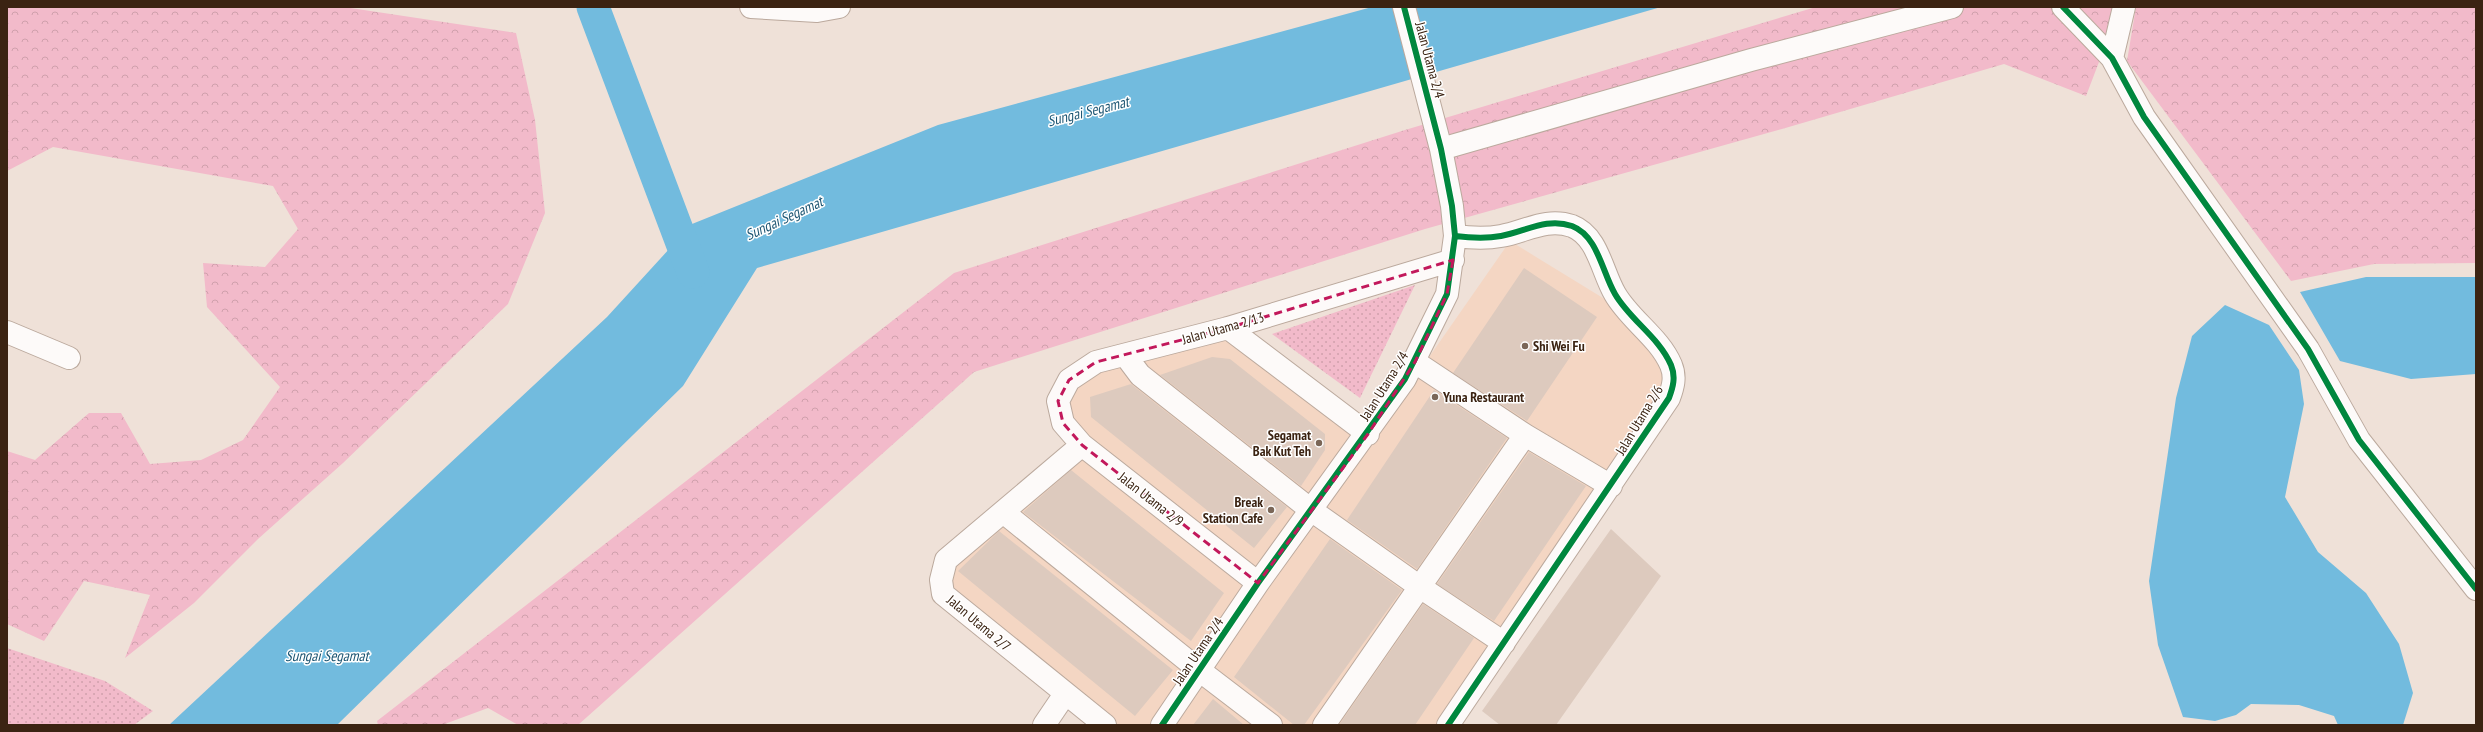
<svg xmlns="http://www.w3.org/2000/svg" width="2483" height="732" viewBox="0 0 2483 732" font-family="'PT Sans Narrow',sans-serif">
<style>
.built{fill:#f4d6c3}
.grass{fill:url(#grass-dots)}
.forest{fill:url(#forest-crowns)}
.water{fill:#72bbde}
.lines{fill:none;stroke-linecap:round;stroke-linejoin:round}
.river{stroke:#72bbde;stroke-width:33}
.building{fill:#ddcabe}
.minor-casing{stroke:#bba99d;stroke-width:24}
.minor{stroke:#fdfaf9;stroke-width:22}
.cycleway-casing{stroke:#fff;stroke-width:8}
.cycleway{stroke:#00873e;stroke-width:6}
.marked{fill:none;stroke:#c2185b;stroke-width:3;stroke-dasharray:8 5;stroke-linejoin:round}
.poi-dot{fill:#7a6657;stroke:#fff;stroke-width:1.5}
.labels{text-anchor:middle;dominant-baseline:central;stroke-width:3;stroke-linejoin:round;paint-order:stroke}
.street-label{font-size:14px;fill:#3b2312;stroke:#fff}
.poi-label{font-size:14px;font-weight:bold;fill:#3b2312;stroke:#fff;text-anchor:start}
.water-label{font-size:15px;font-style:italic;fill:#1d5673;stroke:#fff}
</style>
<defs>
<pattern id="grass-dots" width="8" height="8" patternUnits="userSpaceOnUse"><rect width="8" height="8" fill="#f2baca"/><path d="M2 2h.1M6 6h.1" fill="none" stroke="#d0a0ac" stroke-width="1.8" stroke-linecap="round"/></pattern>
<pattern id="forest-crowns" width="20" height="18" patternUnits="userSpaceOnUse"><rect width="20" height="18" fill="#f2baca"/><path d="M2 6a3 3 0 1 1 6 0M12 15a3 3 0 1 1 6 0" fill="none" stroke="#d0a0ac"/></pattern>
</defs>
<rect width="100%" height="100%" fill="#efe1d8"/>
<path class="built" d="M1510 241 1616 306 1665 368 1674 404 1458 725H1115L934 579 1070 445 1063 374 1234 319 1379 429Z"/>
<path class="grass" d="M1415 285 1360 398 1272 334Z
M7 648 105 681 153 711 134 725H7Z"/>
<path class="forest" d="M7 7H344L516 33 535 120 545 213 508 304 343 463 258 539 194 603 125 658 150 595 84 581 44 641 7 624V451L35 460 89 413H121L150 464 201 460 243 440 280 387 207 307 203 263 265 267 298 229 273 186 53 147 7 171Z
M1816 7H2120L2086 96 2004 64 1782 129 1425 229 974 372 578 725H518L488 708 442 725H378L377 721 954 273 1405 130Z
M2136 7H2476V263L2374 264 2291 281 2127 61Z"/>
<path class="water" d="M1372 7H1661L757 268 683 386 337 725H169L607 317 692 224 938 125Z
M2366 277H2476V374L2411 379 2340 361 2300 292Z
M2225 305 2269 325 2299 370 2304 404 2285 497 2318 552 2366 593 2399 644 2413 693 2403 725H2338L2334 716 2299 705 2251 704 2236 715 2215 721 2183 717 2158 645 2149 581 2176 398 2192 336Z"/>
<g class="lines">
<path class="river" d="M593 7 693 272"/>
</g>
<path class="building" d="M1524 268 1597 317 1527 421 1453 373Z
M1212 357 1230 359 1325 434V450L1301 486 1160 375Z
M1131 384 1287 507 1254 548 1091 417 1090 397Z
M1434 390 1507 438 1417 569 1347 520Z
M1529 452 1586 486 1494 621 1437 584Z
M1071 470 1224 593 1191 641 1023 512Z
M1611 529 1661 576 1556 725H1500L1482 711Z
M999 531 1173 670 1135 716 958 571Z
M1330 539 1402 590 1304 725H1294L1234 677Z
M1423 604 1474 638 1415 725H1339Z
M1213 699 1244 725H1193Z"/>
<g class="lines">
<g class="minor-casing">
<path id="minor" d="M751 7 817 11 839 7
M2063 7 2112 58 2144 117 2308 349 2359 440 2476 589
M2112 58 2124 7
M1441 149 1751 60 1952 7
M1228 328 1368 434
M7 332 69 358
M1125 355 1140 375 1311 510 1420 587 1504 643
M1415 362 1525 435 1611 486
M1082 445 946 560 941 580 943 594 1105 725
M1003 512 1199 670 1271 725
M1258 583 1082 445 1063 423 1058 401 1069 380 1096 362 1228 328 1453 260
M1044 725 1065 694
M1162 725 1258 583 1405 379 1447 294 1455 236 1452 206 1441 149 1404 7
M1324 725 1525 435
M1448 725 1669 398C1673 387 1676 377 1671 365 1659 337 1630 320 1615 294 1602 272 1598 236 1572 226 1546 217 1525 232 1501 236 1485 239 1471 238 1455 236"/>
</g>
<use href="#minor" class="minor"/>
<g class="cycleway-casing">
<path id="cycleway" d="M2063 7 2112 58 2144 117 2308 349 2359 440 2476 589
M1162 725 1258 583 1405 379 1447 294 1455 236 1452 206 1441 149 1404 7
M1448 725 1669 398C1673 387 1676 377 1671 365 1659 337 1630 320 1615 294 1602 272 1598 236 1572 226 1546 217 1525 232 1501 236 1485 239 1471 238 1455 236"/>
</g>
<use href="#cycleway" class="cycleway"/>
</g>
<path class="marked" d="M1453 260 1447 294 1415 362 1368 434 1258 583 1082 445 1063 423 1058 401 1069 380 1096 362 1228 328Z"/>
<g class="poi-dot">
<circle cx="1525" cy="346" r="4"/>
<circle cx="1435" cy="397" r="4"/>
<circle cx="1319" cy="443" r="4"/>
<circle cx="1271" cy="510" r="4"/>
</g>
<g class="labels">
<g class="street-label">
<text transform="translate(1430 60) rotate(75)">Jalan Utama 2/4</text>
<text transform="translate(1223 328) rotate(-16)">Jalan Utama 2/13</text>
<text transform="translate(1384 386) rotate(-58)">Jalan Utama 2/4</text>
<text transform="translate(1639 420) rotate(-59)">Jalan Utama 2/6</text>
<text transform="translate(1151 499) rotate(38)">Jalan Utama 2/9</text>
<text transform="translate(979 623) rotate(40)">Jalan Utama 2/7</text>
<text transform="translate(1198 651) rotate(-56)">Jalan Utama 2/4</text>
</g>
<g class="poi-label">
<text x="1533" y="346">Shi Wei Fu</text>
<text x="1443" y="397">Yuna Restaurant</text>
<text x="1311" y="435" text-anchor="end">Segamat<tspan x="1311" dy="16">Bak Kut Teh</tspan></text>
<text x="1263" y="502" text-anchor="end">Break<tspan x="1263" dy="16">Station Cafe</tspan></text>
</g>
<g class="water-label">
<text transform="translate(1088 111) rotate(-14)">Sungai Segamat</text>
<text transform="translate(784 218) rotate(-25)">Sungai Segamat</text>
<text x="327" y="655">Sungai Segamat</text>
</g>
</g>
<rect width="2483" height="732" fill="none" stroke="#3b2312" stroke-width="16"/>
</svg>
